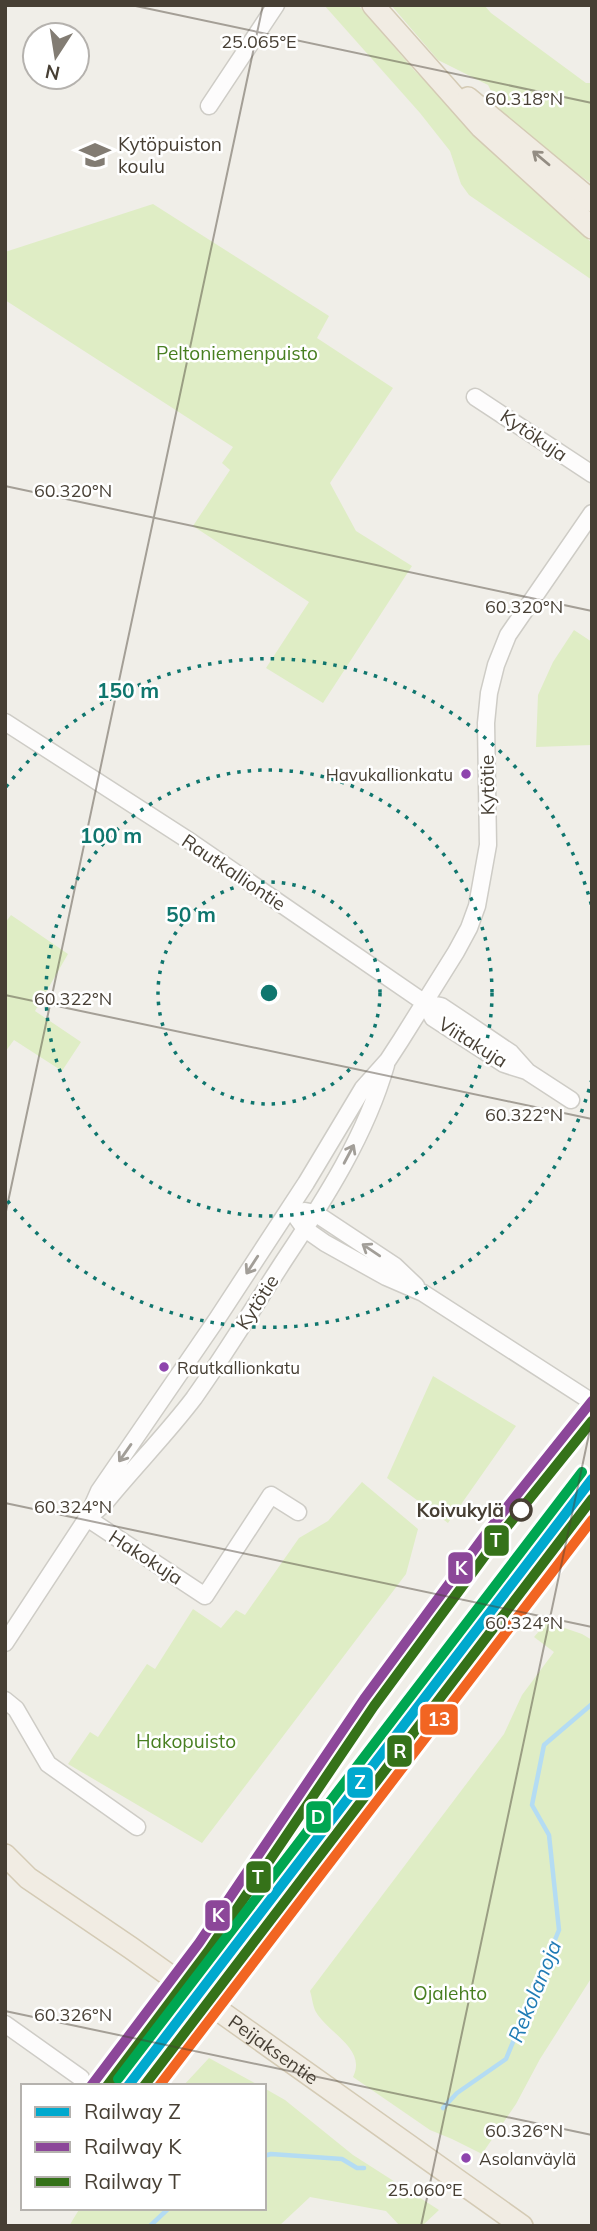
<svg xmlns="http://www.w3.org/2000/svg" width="597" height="2231" viewBox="0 0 597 2231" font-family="Mulish,sans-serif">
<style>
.green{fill:#dfedc5}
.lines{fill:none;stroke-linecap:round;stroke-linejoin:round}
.stream{stroke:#b4dcf3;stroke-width:4.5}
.minor-casing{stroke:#ceccc6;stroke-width:19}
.major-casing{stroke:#d4cab4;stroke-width:24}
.minor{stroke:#fdfcfc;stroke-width:16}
.major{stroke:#f1ece3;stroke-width:21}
.rail-1-casing{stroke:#fff;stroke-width:16}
.rail-2-casing{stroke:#fff;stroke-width:16}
.rail-3-casing{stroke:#fff;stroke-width:16}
.rail-4-casing{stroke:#fff;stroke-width:16}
.rail-5-casing{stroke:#fff;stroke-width:16}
.rail-6-casing{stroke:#fff;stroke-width:16}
.rail-1{stroke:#00a9ce;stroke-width:10}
.rail-2{stroke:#8c4799;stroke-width:10}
.rail-3{stroke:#357219;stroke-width:10}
.rail-4{stroke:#357219;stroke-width:10}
.rail-5{stroke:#00a651;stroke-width:10}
.rail-6{stroke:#f26522;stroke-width:10}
.oneway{stroke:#948d83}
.oneway2{stroke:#a29e98}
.ticks{fill:none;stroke:#473f34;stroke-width:2;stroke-opacity:0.45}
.ring{fill:none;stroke:#0f766e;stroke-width:3.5;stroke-dasharray:3.5 7}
.bus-dot{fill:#8e44ad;stroke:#fff;stroke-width:2.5}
.stop-dot{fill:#fff;stroke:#473f34;stroke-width:3.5}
.labels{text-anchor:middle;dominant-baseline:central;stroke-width:5;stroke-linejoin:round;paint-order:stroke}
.bus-label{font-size:17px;fill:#473f34;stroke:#fff;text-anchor:start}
.poi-label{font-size:19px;fill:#473f34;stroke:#fff;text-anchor:start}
.park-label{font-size:19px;fill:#487f21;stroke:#fff}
.street-label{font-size:19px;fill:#473f34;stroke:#fff}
.stop-label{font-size:19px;font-weight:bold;fill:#473f34;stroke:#fff;text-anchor:end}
.water-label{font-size:21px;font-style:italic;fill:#217cb5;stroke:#fff}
.ticks-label{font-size:18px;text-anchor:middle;fill:#473f34;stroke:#fff;stroke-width:5;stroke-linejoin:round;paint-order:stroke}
.centre{fill:#0f766e;stroke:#fff;stroke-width:3.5}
.ring-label{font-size:21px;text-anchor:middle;font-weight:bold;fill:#0f766e;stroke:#fff;stroke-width:5;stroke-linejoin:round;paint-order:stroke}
.line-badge{stroke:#fff;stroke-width:2.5}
.badge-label{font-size:19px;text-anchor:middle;font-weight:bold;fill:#fff}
</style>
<rect width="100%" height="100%" fill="#f0eee8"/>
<path class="green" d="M324 5H358L414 70 499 155 592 243V280L469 195 461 184 450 151 420 113Z
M391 5H484L491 13 586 83H592V184L544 150 515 125 501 111 488 85 438 60Z
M153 204 329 316 317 338 393 388 330 483 356 531 412 566 323 703 266 668 309 602 193 526 230 470 222 463 233 447 5 300V252Z
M574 630 592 642V745L536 747 538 695 553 662Z
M11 915 68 954 35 1011 81 1042 62 1071 14 1040 5 1052V923Z
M433 1376 516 1426 448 1523 387 1478Z
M362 1482 418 1529 406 1574 202 1843 68 1764 90 1732 98 1737 147 1664 155 1669 193 1609 221 1628 236 1610 245 1615 299 1538 328 1521Z
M547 1622 582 1634 592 1640V1977L540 2059 516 2104 482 2154 452 2139 430 2130 353 2077C367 2049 329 2034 316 2012 313 2007 312 1997 310 1991L504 1734 522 1695 554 1652 534 1637Z
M209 2058 260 2086H183Z
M264 2088 285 2100 353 2155 439 2210 422 2226H400L386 2211 310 2197 279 2226H69L80 2208H264Z"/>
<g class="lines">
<path class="stream" d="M443 2108 457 2093 506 2059 559 1930 549 1835 532 1805 544 1745 592 1704
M264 2156 271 2154 342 2159 357 2168H364
M150 2226 169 2208"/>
<g class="minor-casing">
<path id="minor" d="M209 106 276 5
M475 397 592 474
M5 722 191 842 425 1003 441 1006 468 1024 511 1053 528 1072 571 1100
M425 1003 433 1018 504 1064 526 1071
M290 1208 305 1229 325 1243 386 1277 423 1293 592 1402
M305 1211 315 1213 395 1266 416 1286
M89 1517 104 1504C133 1468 166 1435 194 1398 226 1353 255 1305 285 1259 325 1199 366 1135 386 1065
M87 1518 205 1596 271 1495 298 1512
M5 1643 87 1518 99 1491 217 1319 306 1183 363 1088 388 1060 401 1040 456 952 469 928 477 906 488 845 486 723 489 693 496 665 508 635 592 513
M5 1700 16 1709 48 1764 137 1827
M5 2024 81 2078"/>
</g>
<g class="major-casing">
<g id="major">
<path d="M373 5 481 127 592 228"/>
<path d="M468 98 592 201"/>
<path id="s1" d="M5 1855 28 1878 131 1948 522 2226"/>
</g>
</g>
<use href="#minor" class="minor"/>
<use href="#major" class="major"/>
<g class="rail-1-casing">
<path id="rail-1" d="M128 2086 592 1479"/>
</g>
<g class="rail-2-casing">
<path id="rail-2" d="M91 2086 199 1943 364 1699 488 1531 592 1401"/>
</g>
<g class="rail-3-casing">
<path id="rail-3" d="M107 2086 209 1950 374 1706 498 1538 592 1421"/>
</g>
<g class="rail-4-casing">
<path id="rail-4" d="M144 2086 592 1499"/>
</g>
<g class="rail-5-casing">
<path id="rail-5" d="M118 2079 582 1472"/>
</g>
<g class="rail-6-casing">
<path id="rail-6" d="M159 2086 592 1520"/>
</g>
<use href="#rail-1" class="rail-1"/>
<use href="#rail-2" class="rail-2"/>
<use href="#rail-3" class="rail-3"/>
<use href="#rail-4" class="rail-4"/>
<use href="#rail-5" class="rail-5"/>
<use href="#rail-6" class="rail-6"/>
</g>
<defs><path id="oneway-shaft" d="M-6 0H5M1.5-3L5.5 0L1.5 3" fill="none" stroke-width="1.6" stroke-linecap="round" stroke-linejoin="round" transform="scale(1.75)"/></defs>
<use class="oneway" href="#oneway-shaft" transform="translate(541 158) rotate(-140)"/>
<g class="oneway2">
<use href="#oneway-shaft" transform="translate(349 1154) rotate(-62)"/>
<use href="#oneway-shaft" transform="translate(371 1250) rotate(-146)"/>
<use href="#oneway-shaft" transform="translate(252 1265) rotate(123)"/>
<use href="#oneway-shaft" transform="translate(125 1453) rotate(125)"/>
</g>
<path class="ticks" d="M131 5 592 103M5 486 592 611M5 995 592 1119M5 1216 263 5M5 1503 592 1627M5 2011 592 2135M421 2226 592 1420"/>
<g class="ring">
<circle cx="269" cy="993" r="111"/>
<circle cx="269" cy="993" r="223"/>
<path d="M592 1079A334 334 0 0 1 6 1199M6 787A334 334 0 0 1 592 907"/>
</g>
<defs>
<g id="school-bare" transform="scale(2.415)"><path d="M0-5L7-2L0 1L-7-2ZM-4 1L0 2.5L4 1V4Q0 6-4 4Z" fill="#827c73" stroke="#fff" stroke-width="2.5" paint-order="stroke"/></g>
</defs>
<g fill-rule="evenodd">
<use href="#school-bare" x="95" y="155"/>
</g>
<g class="bus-dot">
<circle cx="466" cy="774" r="6"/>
<circle cx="164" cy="1367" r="6"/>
<circle cx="466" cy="2158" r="6"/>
</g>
<circle class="stop-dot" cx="521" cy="1510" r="10"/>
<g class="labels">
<g class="bus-label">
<text x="453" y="774" text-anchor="end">Havukallionkatu</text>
<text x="177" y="1367">Rautkallionkatu</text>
<text x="479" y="2158">Asolanväylä</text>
</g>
<g class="poi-label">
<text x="118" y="144">Kytöpuiston<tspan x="118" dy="22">koulu</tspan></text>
</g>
<g class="park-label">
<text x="237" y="353">Peltoniemenpuisto</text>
<text x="186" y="1741">Hakopuisto</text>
<text x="450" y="1993">Ojalehto</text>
</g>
<g class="street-label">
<text transform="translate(534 435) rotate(34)">Kytökuja</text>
<text transform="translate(487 785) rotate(-91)">Kytötie</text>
<text transform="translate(234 872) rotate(34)">Rautkalliontie</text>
<text transform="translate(473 1042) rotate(32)">Viitakuja</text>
<text transform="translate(257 1302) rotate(-57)">Kytötie</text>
<text transform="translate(146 1557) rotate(33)">Hakokuja</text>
<text stroke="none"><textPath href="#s1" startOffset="332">Peijaksentie</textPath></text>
</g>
<g class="stop-label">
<text x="504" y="1510">Koivukylä</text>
</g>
<g class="water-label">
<text transform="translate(534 1991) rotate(-68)">Rekolanoja</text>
</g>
</g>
<g class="ticks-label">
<text x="259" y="48">25.065°E</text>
<text x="524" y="105">60.318°N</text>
<text x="73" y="497">60.320°N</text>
<text x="524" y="613">60.320°N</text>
<text x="73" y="1005">60.322°N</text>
<text x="524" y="1121">60.322°N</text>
<text x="73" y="1513">60.324°N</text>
<text x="524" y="1629">60.324°N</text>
<text x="73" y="2021">60.326°N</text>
<text x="524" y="2137">60.326°N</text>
<text x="425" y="2196">25.060°E</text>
</g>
<circle cx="269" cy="993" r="10" class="centre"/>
<g class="ring-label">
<text x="128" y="698">150 m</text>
<text x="111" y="843">100 m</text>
<text x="191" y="922">50 m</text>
</g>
<g class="line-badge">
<rect x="483" y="1524" width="27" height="33" rx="7" fill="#357219"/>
<rect x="447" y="1551" width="27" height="34" rx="7" fill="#8c4799"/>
<rect x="419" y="1703" width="40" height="33" rx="7" fill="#f26522"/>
<rect x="386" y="1734" width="27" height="34" rx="7" fill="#357219"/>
<rect x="346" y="1766" width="28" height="33" rx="7" fill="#00a9ce"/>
<rect x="305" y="1800" width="27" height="34" rx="7" fill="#00a651"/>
<rect x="245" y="1860" width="27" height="34" rx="7" fill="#357219"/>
<rect x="204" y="1899" width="27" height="33" rx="7" fill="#8c4799"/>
</g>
<g class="badge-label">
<text x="496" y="1547">T</text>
<text x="461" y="1575">K</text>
<text x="439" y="1726">13</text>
<text x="400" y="1758">R</text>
<text x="360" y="1789">Z</text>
<text x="318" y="1824">D</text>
<text x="258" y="1884">T</text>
<text x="218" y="1922">K</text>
</g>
<rect width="597" height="2231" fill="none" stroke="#473f34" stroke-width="14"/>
<rect x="21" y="2084" width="245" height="126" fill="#ffffff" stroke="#b5b2ae" stroke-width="2"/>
<rect x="35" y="2107" width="35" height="10" fill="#00a9ce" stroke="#b5b2ae" stroke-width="2"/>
<text x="84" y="2119" font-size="21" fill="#473f34">Railway Z</text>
<rect x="35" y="2142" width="35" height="10" fill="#8c4799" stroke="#b5b2ae" stroke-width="2"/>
<text x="84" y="2154" font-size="21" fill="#473f34">Railway K</text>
<rect x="35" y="2177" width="35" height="10" fill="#357219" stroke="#b5b2ae" stroke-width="2"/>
<text x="84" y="2189" font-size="21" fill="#473f34">Railway T</text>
<g transform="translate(56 56) rotate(192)"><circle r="33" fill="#ffffff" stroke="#b5b2ae" stroke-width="2"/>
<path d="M0-5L12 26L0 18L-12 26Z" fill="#827c73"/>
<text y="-10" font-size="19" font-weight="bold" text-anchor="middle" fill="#473f34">N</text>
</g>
</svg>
